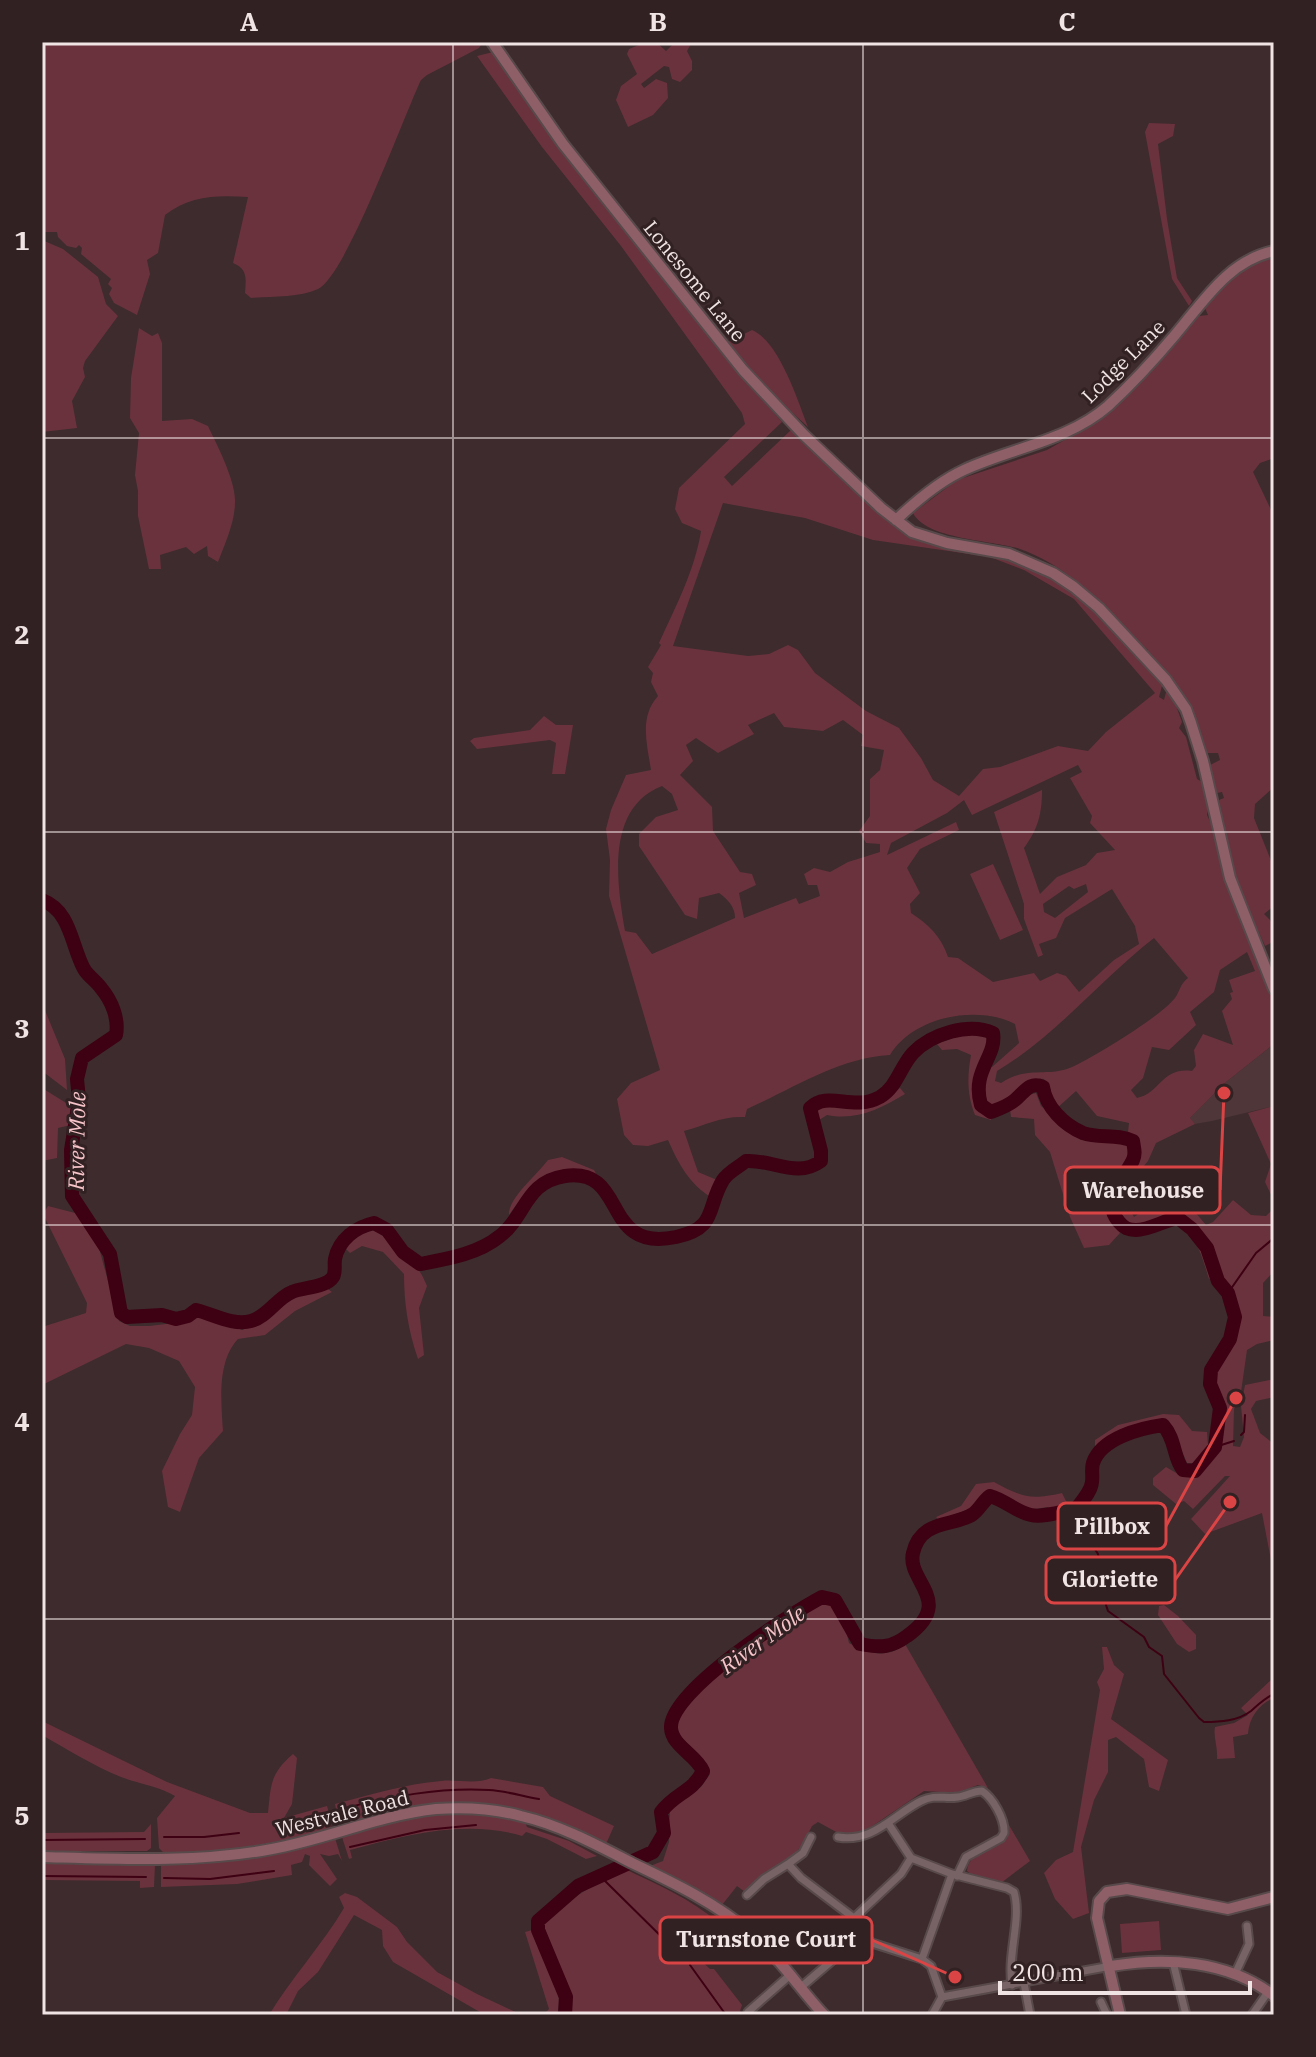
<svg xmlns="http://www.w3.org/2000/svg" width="1316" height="2057" viewBox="0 0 1316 2057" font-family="'IBM Plex Serif',serif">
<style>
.built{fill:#4e3639}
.green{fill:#6a323c;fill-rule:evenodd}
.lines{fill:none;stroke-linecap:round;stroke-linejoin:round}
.stream{stroke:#3d0113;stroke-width:2}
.river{stroke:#3d0113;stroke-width:14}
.street-casing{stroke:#58494b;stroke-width:11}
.secondary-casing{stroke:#58494b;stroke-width:14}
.street{stroke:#776265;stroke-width:7}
.secondary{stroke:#8f5f68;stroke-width:10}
.grid{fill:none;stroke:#f0e4e5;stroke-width:2;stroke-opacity:0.55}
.labels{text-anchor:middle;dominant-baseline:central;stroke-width:6;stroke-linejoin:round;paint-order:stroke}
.street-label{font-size:20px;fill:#f0e4e5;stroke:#322123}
.water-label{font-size:22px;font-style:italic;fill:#f6c4c9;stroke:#322123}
.leader{fill:none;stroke:#da4444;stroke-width:3}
.callout-dot{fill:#da4444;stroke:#322123;stroke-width:3}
.callout{fill:#322123;stroke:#da4444;stroke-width:3}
.callout-label{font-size:22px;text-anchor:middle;font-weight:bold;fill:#f0e4e5}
.neatline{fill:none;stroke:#f0e4e5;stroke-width:3}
.grid-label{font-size:26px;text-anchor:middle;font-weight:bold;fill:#f0e4e5}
</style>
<rect width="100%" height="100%" fill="#3d2b2d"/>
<path class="built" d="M1274 1044V1106L1212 1121 1195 1124 1189 1119 1226 1082Z"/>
<path class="green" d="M42 42H483L479 48 427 75 421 80C403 118 346 276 318 289 299 298 272 296 251 298L245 293C246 279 248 269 233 263L248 197C218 195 190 195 165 215L158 253 147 260 150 274 137 315 114 303 109 294 112 288 108 284 111 279 81 254 82 248 79 245 76 248 67 246 58 237 57 232H42Z
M646 42H656L666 51 675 42H692L687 51 692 61V70L680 82 672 79 669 67 664 66 641 84 644 88 656 79 667 83 668 98 653 115 628 127 616 100 621 86 637 74 627 54 629 49Z
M493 52 739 374 782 422 724 477 732 486 791 430 892 525C929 545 971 545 1011 557 1073 577 1117 632 1159 677L1162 686 1159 697 1164 700 1166 692H1171L1182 722 1179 728 1186 737 1197 779 1204 783 1209 802 1207 815 1216 834 1226 880 1262 968 1259 970 1262 976 1265 975 1274 999V1044L1226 1082 1190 1118 1195 1124 1156 1143 1148 1161 1127 1186 1124 1199 1134 1217C1148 1207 1169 1198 1186 1205 1193 1209 1201 1219 1206 1225L1213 1222 1233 1200 1251 1215 1266 1216 1274 1208V1271L1263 1283V1316L1274 1317V1340L1257 1344 1247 1350 1241 1392 1237 1391 1232 1395 1233 1401 1238 1402 1234 1409 1233 1446 1240 1447 1244 1437 1241 1406 1245 1385 1274 1379V1397L1256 1401 1251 1409 1260 1433 1274 1444V1576L1262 1513 1205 1534 1191 1519 1230 1476H1225L1193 1509 1184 1501 1176 1504 1153 1485V1478L1166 1467 1178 1474 1192 1475 1217 1448 1223 1409 1214 1387 1213 1377 1217 1365 1233 1340 1238 1317 1232 1293 1219 1275 1209 1279C1202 1257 1198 1235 1175 1225L1171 1216C1157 1217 1145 1226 1130 1225 1101 1197 1128 1189 1136 1162 1138 1156 1137 1148 1138 1142L1128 1132 1129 1123 1097 1116 1076 1091 1056 1109 1048 1095 1051 1090 1044 1079C1019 1076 1018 1103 989 1106L982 1099V1075L989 1066 992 1067 1019 1043 1015 1024C976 1004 913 1017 890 1055 838 1058 794 1088 747 1109L745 1117C720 1116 707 1125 684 1131L698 1172 717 1180 711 1197C690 1185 678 1163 668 1140L648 1146 633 1145 624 1135 617 1099 631 1083 660 1070 609 896 610 860 606 829 611 810 626 775 651 770C647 744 639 717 658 696L651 682 653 673 648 667 661 645 659 643C675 608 695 570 701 531L682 523 675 509 679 488 745 424 742 413 621 246 542 147 477 56ZM723 503 805 518 873 540 990 557 1024 570 1074 599 1155 693 1106 732 1088 751 1058 746 1000 767 983 769 959 796 933 780 921 758 899 728 866 711 815 673 798 650 788 645 769 654 748 656 673 646ZM774 713 784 727 823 731 843 720 863 735 861 746 884 750 880 770 870 779V816L859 831 866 843 880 844V852L848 862 830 872 814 868 804 874 808 885H817L820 896 799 904 796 898 744 918 739 893 756 885 752 874 740 872 713 831 712 807 680 775 693 761 686 745 696 738 718 753 754 734 748 725ZM1078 765 1082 772 1070 778 1092 816 1090 823 1115 850 1097 853 1086 865 1057 877 1040 894 1024 848C1038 829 1042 814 1042 790L994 812 1024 904V919L1038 957 1043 955 1039 944 1056 938 1065 918 1112 889 1135 926 1139 944 1114 960 1079 992 1066 976 1057 973 1040 981 1034 973 993 982 958 958 948 957C941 936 928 924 911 913L910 904 920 893 907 868 920 849 959 830 956 822 887 855 891 843 947 813 964 800 972 815ZM662 786 672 794 678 810 656 817 639 834V846L685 915 697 919 699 898 719 893C727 899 735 906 735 918L652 954 636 933 625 931C617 884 605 808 662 786ZM1086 884 1088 892 1055 918 1044 912 1043 904 1069 886 1074 889ZM1154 938 1188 978C1180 984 1180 991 1175 998 1160 1017 1094 1057 1072 1067 1046 1078 1029 1065 1001 1083L995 1081 997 1071C1056 1036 1100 980 1154 938ZM1247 952 1255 971 1229 980 1233 992 1230 993 1232 999 1222 1011 1233 1045 1203 1034 1194 1050 1196 1066 1192 1071C1161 1067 1161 1093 1137 1098L1131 1090 1143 1078 1152 1047 1169 1050 1196 1025 1190 1012 1214 992 1220 970Z
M1149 123 1175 124 1173 136 1158 144 1167 219 1177 278 1192 301 1189 306 1172 279 1145 132Z
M42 240 63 249 98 277 106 304 118 316 85 361 83 368 85 377 72 401 77 428 42 432Z
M1274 256V458L1260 463 1253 472 1274 516V787L1255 804 1254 818 1274 868V906L1264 914 1273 923 1271 943 1265 946 1237 884 1219 800 1224 798 1222 792 1217 793 1210 765 1220 760 1218 753H1207L1196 723 1174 681H1171L1148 654V650C1137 642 1129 631 1118 621 1089 591 1060 563 1020 549 993 540 927 540 913 513L957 480 1047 450 1100 420 1134 389 1199 316 1208 315 1205 308C1224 286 1243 261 1274 256Z
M139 328 152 336 158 333 162 343V421L192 419 208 426C217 445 236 481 235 502 235 522 225 544 218 562L208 556 207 546 194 554 186 547 160 555 161 569H149L138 516V491L135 475 139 433 130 418 131 378Z
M752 330C779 341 798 401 808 427L766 389 728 342Z
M544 716 556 725H573L565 774H552L556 743 550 740 477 749 470 741 474 738 530 730Z
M993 864 1023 930 1000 940 970 874Z
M42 1003 65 1059 67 1090 42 1071Z
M967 1033 984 1035 989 1042C977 1069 972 1081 978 1112L991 1116V1120L975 1115C967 1095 967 1077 971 1055L957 1049 942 1050 937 1044Z
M42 1088 71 1106V1125L58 1128 57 1158 42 1161Z
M900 1088 905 1094C880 1109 856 1121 827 1115L819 1120 816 1109 827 1104C857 1112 875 1107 900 1088Z
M1036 1093 1041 1106 1081 1140 1121 1141 1129 1147C1127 1187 1088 1180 1120 1233L1109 1245 1084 1248 1070 1217 1050 1152 1035 1135 1034 1119 1011 1117 1010 1109 1025 1096Z
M1274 1106V1201L1265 1182 1271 1164 1248 1113Z
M562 1157 594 1170 598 1177C554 1166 534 1179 509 1215 508 1198 537 1175 548 1160Z
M48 1206 79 1214 99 1248 119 1321 130 1326H149L183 1322 195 1317 216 1319 242 1330 259 1323 286 1297 325 1287 332 1292 295 1311 265 1335 238 1339C217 1361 221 1401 223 1431L199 1458 180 1512 168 1507 162 1471 180 1434 192 1415 195 1387 179 1361 149 1348 126 1344 42 1385V1327L86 1313 87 1303 43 1214Z
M375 1230C389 1239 391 1247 402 1258 417 1272 417 1262 427 1286L419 1308 424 1355 418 1359C408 1330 404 1303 404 1274L383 1252 362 1246 350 1253 346 1249 355 1235Z
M1163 1414 1179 1415 1192 1431 1207 1432 1208 1446 1196 1463H1187L1169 1421C1144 1416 1116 1436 1095 1448V1440L1118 1425Z
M994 1482C1024 1498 1030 1500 1062 1493L1067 1503 1074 1506 1076 1540 1088 1550 1077 1548 1059 1520 1034 1521 1050 1515 1048 1507 1028 1510 993 1492 984 1494 972 1508 939 1520 936 1517 961 1506 976 1484Z
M829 1603 843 1619 849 1643C867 1654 888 1659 905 1644L988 1788 978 1785 956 1793 924 1791 868 1829 852 1834 838 1833 818 1822 812 1826 803 1844 791 1858 764 1873 745 1892 737 1886 722 1905 650 1866 663 1861 669 1842 670 1806 701 1787 710 1774C705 1754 685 1745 675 1729 679 1713 687 1698 700 1687 709 1679 721 1674 731 1666 756 1645 796 1607 829 1603Z
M1164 1605 1178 1616 1196 1635V1649L1189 1652 1177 1644 1158 1615 1159 1606Z
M1102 1647H1107L1114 1665 1124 1674 1111 1719 1168 1760 1159 1791 1149 1787 1144 1759 1116 1737 1108 1740V1772L1094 1800 1081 1847 1089 1913 1073 1919 1055 1899 1044 1873 1056 1860 1073 1852 1100 1690 1097 1682 1104 1669Z
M1274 1677V1698C1259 1704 1249 1718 1248 1734L1233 1737 1235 1758 1217 1759C1218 1747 1213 1737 1215 1727L1234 1723 1248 1715 1241 1708Z
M42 1721 167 1782 250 1813H268C271 1784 270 1774 293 1754L297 1758 292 1804 284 1818 327 1806 332 1823 330 1828C275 1844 220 1854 163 1852L159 1848 157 1818 175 1796C158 1786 139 1784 121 1777 94 1766 68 1750 42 1735Z
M491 1778 543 1787 550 1796 614 1826 606 1844C507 1798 446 1793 342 1824L338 1820 335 1804C370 1795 405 1784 441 1781 458 1779 475 1785 491 1778Z
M437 1813 487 1814 525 1822 527 1827 569 1841 597 1856 586 1859 547 1839 526 1832 522 1836C466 1819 405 1835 350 1850L352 1858 349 1859 342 1837 344 1833 395 1819Z
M151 1824V1848L147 1851H42V1833L144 1832Z
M1009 1825 1030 1861 1001 1883 975 1877 967 1871C969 1847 1004 1852 1009 1825Z
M335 1838 342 1861 338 1854 329 1856 320 1854 337 1879 330 1886 309 1865 310 1856 305 1854 302 1862 291 1865 292 1875 237 1884 161 1887V1864L264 1856Z
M42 1862H151L155 1864 154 1887 140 1888V1881L42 1880Z
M625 1869C658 1885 691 1899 719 1923L693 1953 710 1969H714L742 2005 740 2011 744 2015H572V1997L543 1924C567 1899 595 1884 625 1869Z
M345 1893 357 1897 397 1927 407 1942 437 1972 477 1994 522 2015H485L393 1962 383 1946 382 1930 354 1915 318 1972 298 1991 286 2015H269C292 1977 322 1945 344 1908L339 1897Z
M1159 1921 1161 1950 1122 1953 1120 1924Z
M532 1930C545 1955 565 1985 557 2015H543L549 2009 525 1932Z"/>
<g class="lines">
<path class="stream" d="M1228 1293 1256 1253 1274 1238
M1241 1435 1244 1432 1245 1415
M1215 1447 1234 1441
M1076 1509 1078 1538 1093 1546 1098 1554 1102 1577 1109 1590 1106 1605 1108 1611 1144 1637 1149 1647 1162 1656 1164 1674 1199 1718 1204 1722C1220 1722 1238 1721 1251 1711 1259 1704 1265 1698 1274 1694
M341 1809C390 1797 438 1787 489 1790 506 1791 522 1796 539 1799
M290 1825 322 1814
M164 1837H204L239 1833
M42 1840 145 1839
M350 1847 425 1830 476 1825
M42 1876 146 1877
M600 1876 678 1953
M164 1878 210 1879 274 1871
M690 1965 726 2015"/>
<path class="river" d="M42 900C71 911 71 945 84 969 88 976 96 981 101 988 112 1001 119 1019 116 1035L82 1058 77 1079 79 1100 71 1150 72 1196 110 1254 121 1313 127 1317 162 1315 176 1319 188 1316 196 1310C213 1314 233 1326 251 1321 267 1317 277 1298 292 1292 302 1287 326 1288 333 1277 336 1272 334 1265 335 1259 339 1239 356 1227 374 1223L387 1230 403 1252 420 1264C447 1259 478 1254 500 1236 526 1216 525 1182 565 1176 629 1167 600 1253 676 1237 718 1228 706 1208 723 1180 728 1172 739 1167 746 1161 772 1159 797 1179 821 1161V1151L810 1108C828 1090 853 1112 880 1097 897 1087 900 1067 913 1053 931 1034 969 1022 993 1033 997 1057 971 1070 981 1105L991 1112C999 1109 1008 1106 1015 1100 1025 1092 1029 1081 1043 1087 1046 1107 1064 1125 1083 1133 1099 1139 1117 1133 1133 1141 1134 1148 1136 1154 1133 1160 1123 1181 1100 1199 1119 1222 1124 1228 1128 1230 1136 1230 1149 1230 1165 1220 1178 1218L1192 1229 1207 1248 1218 1281 1228 1293 1235 1317 1230 1339 1211 1370 1210 1384 1220 1408 1215 1447 1195 1471 1183 1470C1173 1458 1176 1439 1163 1425 1141 1428 1101 1438 1093 1463 1091 1469 1093 1475 1092 1482 1091 1492 1082 1501 1076 1509 1063 1511 1043 1518 1031 1515 1016 1512 1005 1500 990 1496 983 1501 979 1510 973 1514 955 1527 921 1518 913 1553 906 1581 956 1601 907 1636 891 1648 880 1648 860 1644L835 1600 822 1597C790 1614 669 1691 671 1728 672 1746 696 1755 703 1771 692 1793 676 1792 661 1812L664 1833 653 1852 578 1886 538 1921V1930L566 1997 565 2015"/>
<g class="street-casing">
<path id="street" d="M888 1823 911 1858 952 1874 1007 1888 1014 1892C1022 1919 1007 1954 1012 1985
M811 1837 803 1853 788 1864 801 1878 854 1918
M838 1837C873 1843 893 1815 921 1801 935 1794 944 1799 958 1797 966 1796 973 1791 982 1791 993 1798 1005 1819 1004 1833L1001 1838 966 1857 957 1876
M747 1895 764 1879 788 1864
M854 1918 862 1935 872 1943 922 1959 931 1966 942 1997
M854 1918 901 1874 911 1858
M922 1959 952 1874
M1173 1962 1186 2015
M1235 1974 1249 1944 1247 1926
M1024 1983 1030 2015
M800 1988 862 1935
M1101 2002 1107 2015
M748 2012 789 1976
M932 2015 942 1997 1111 1966
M1252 2015 1268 1992"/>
</g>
<g class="secondary-casing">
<path id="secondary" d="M492 42 563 144 743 370 804 435 881 508 912 532 947 543 1009 554 1053 573 1074 587 1099 608 1166 680 1186 709 1191 723 1203 761 1230 878 1274 989
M896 520C916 501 938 482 964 470 1011 448 1068 441 1108 406 1132 384 1154 360 1175 335 1204 301 1228 261 1274 251
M42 1857C116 1859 200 1863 272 1849 327 1839 380 1815 436 1809 463 1807 495 1809 521 1816 560 1825 597 1845 632 1863 674 1883 716 1903 752 1934 779 1957 800 1989 824 2015
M1111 1966C1166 1957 1228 1960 1274 1996
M1120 2015 1097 1918 1099 1901 1107 1892 1127 1889 1228 1909 1274 1897"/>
</g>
<use href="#street" class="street"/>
<use href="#secondary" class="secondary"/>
</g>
<path class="grid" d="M453 42V2015M863 42V2015M42 438H1274M42 832H1274M42 1225H1274M42 1619H1274"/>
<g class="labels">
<g class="street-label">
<text transform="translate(695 281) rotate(51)">Lonesome Lane</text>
<text transform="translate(1123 361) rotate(-45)">Lodge Lane</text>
<text transform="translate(342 1813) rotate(-14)">Westvale Road</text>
</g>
<g class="water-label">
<text transform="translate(76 1141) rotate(-89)">River Mole</text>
<text transform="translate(762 1639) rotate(-36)">River Mole</text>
</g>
</g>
<path class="leader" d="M1224 1093L1220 1190M1236 1398L1166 1526M1230 1502L1175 1580M955 1977L872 1940"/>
<g class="callout-dot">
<circle cx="1224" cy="1093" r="8"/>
<circle cx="1236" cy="1398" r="8"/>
<circle cx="1230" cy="1502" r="8"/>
<circle cx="955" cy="1977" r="8"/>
</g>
<g class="callout">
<rect x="1065" y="1167" width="155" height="46" rx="8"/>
<rect x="1058" y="1503" width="108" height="46" rx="8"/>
<rect x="1046" y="1557" width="129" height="46" rx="8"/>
<rect x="660" y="1917" width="212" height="46" rx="8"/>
</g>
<g class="callout-label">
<text x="1143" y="1198">Warehouse</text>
<text x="1112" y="1534">Pillbox</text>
<text x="1110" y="1587">Gloriette</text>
<text x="766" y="1947">Turnstone Court</text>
</g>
<rect width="1316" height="2057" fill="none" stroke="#322123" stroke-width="88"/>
<path d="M1000 1981v12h250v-12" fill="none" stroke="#f0e4e5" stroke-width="4"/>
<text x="1012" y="1981" font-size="24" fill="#f0e4e5" stroke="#322123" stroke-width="6" paint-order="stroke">200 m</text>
<rect x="44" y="44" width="1228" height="1969" class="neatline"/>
<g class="grid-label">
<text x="249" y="31">A</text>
<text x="658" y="31">B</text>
<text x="1067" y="31">C</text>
<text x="22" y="250">1</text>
<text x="22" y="644">2</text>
<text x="22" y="1038">3</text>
<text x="22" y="1431">4</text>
<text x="22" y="1825">5</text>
</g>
</svg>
